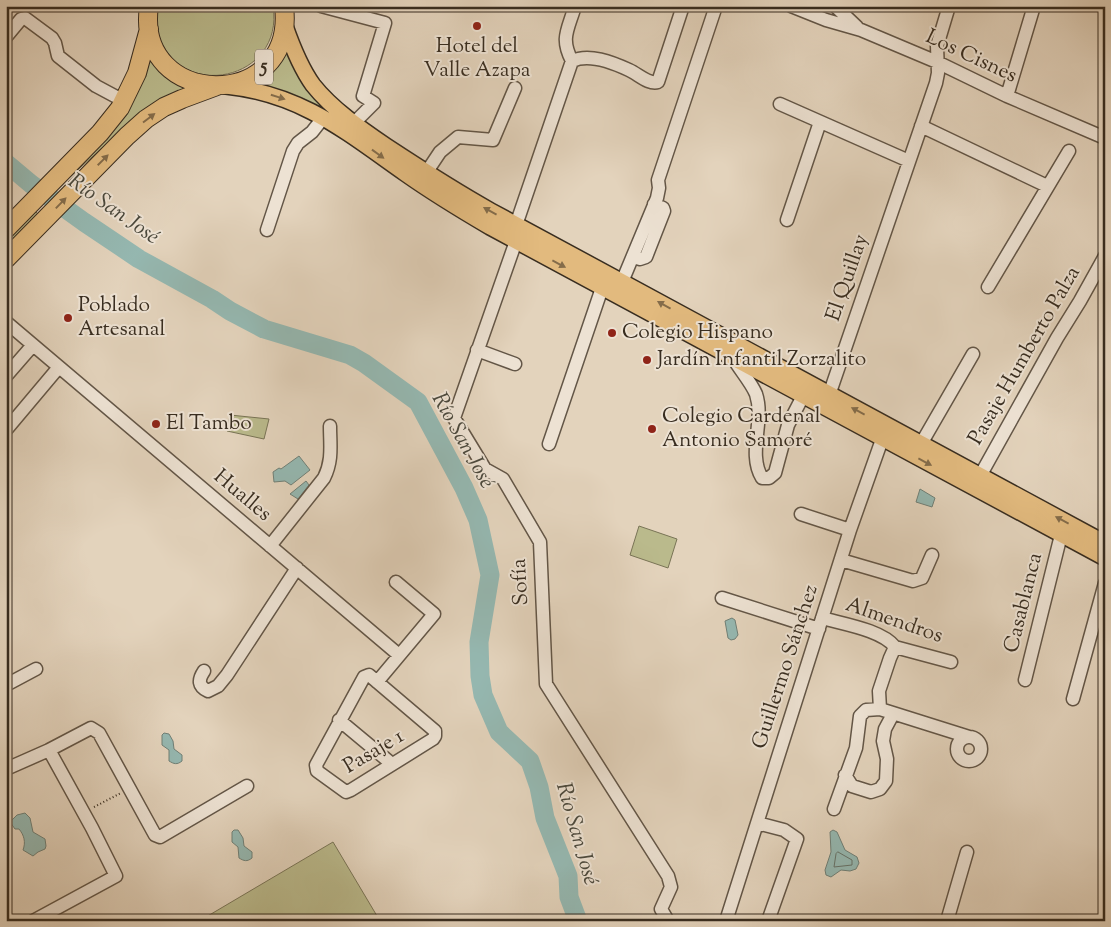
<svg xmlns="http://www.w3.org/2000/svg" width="1111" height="927" viewBox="0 0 1111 927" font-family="'Sorts Mill Goudy',serif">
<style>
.green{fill:#baba8c;stroke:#797456}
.water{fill:#95b8b1;stroke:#708077}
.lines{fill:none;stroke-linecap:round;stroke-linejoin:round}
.shore{stroke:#667268;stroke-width:1}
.river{stroke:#95b8b1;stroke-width:19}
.minor-casing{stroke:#635647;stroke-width:15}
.major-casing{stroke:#382d20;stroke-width:18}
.highway-casing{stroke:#382d20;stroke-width:20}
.path{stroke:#382d20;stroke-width:2;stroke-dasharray:1 2.5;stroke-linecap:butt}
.minor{stroke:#ede2d3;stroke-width:12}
.major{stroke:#e2ba7e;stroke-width:15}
.highway{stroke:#e2ba7e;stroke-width:18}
.oneway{fill:#846c4a}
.poi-dot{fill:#8f2418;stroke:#ede2d3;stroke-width:2}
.labels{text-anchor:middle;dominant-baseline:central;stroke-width:4;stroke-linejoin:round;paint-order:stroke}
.shield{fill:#ede2d3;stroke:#6e6356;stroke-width:1}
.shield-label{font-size:20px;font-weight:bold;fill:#382d20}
.poi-label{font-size:21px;fill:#382d20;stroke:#ede2d3;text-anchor:start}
.street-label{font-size:21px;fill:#382d20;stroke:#ede2d3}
.water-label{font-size:22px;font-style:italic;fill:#4b493d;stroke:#ede2d3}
</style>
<rect width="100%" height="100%" fill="#e3d3bc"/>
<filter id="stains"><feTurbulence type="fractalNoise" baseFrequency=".004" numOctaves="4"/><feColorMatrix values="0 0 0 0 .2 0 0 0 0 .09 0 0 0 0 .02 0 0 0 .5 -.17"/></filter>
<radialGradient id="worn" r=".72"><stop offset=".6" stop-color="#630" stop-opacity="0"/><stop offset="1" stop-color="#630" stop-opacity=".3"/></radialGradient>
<path class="green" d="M157 6H273C285 81 178 103 158 33 156 25 157 15 157 6Z
M285 48 292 65 323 109 298 97 255 83Z
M146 53C156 70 169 79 187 88L146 108 70 177 65 175Z
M33 209 39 215 6 251V237Z
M230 415 269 419 264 439 227 431Z
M639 526 677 539 668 568 630 555Z
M333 842 380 921H208L206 917Z"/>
<path class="water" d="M299 456 310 470 291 485 285 481 274 482 273 472 279 468 281 469Z
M306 481 309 485 298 499 290 494Z
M920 489 935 498 932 507 916 502Z
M732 618 735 620 738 635 735 639 731 640 728 638 725 621Z
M164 733 169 734 173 741 174 749 182 755V761C177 765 174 764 169 761V750L162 745V735Z
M25 813 30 818 33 832 45 839 46 846 45 849 38 852 33 856 23 850C26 842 24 835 19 829H15L10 822 17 815Z
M234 830H238L243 838 244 846 252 852V858C247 862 244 861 239 858L238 847 232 842V832Z
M833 830 837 832 845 850 857 857 859 863 856 869 850 871 841 870 831 877 826 875 825 870 831 852 830 832Z"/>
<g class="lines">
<path class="shore" d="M838 852 852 860V865L834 867 836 854Z"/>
<path class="river" d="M6 163 31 184 84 222 139 259 212 299 230 311 264 329 350 355 364 363 418 402 464 488 478 520 490 575 479 642 480 676 483 695 499 732 530 761 539 787 545 818 568 876 569 897 578 921"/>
<g class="minor-casing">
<path id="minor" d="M321 6 385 23 363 96 374 103 354 123
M791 6 826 20 861 30 937 62 1007 96 1105 138
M835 6 857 27
M6 37 21 19 25 18 52 38 55 43 58 56 96 86 124 101
M572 61C589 53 612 62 629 70 638 74 649 85 658 82L683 6
M1007 96 1034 6
M780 104 909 161
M921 126 1047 186
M426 173 440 152 458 137 493 140 515 88
M787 220 820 122
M516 225 572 61C560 38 568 30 575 6
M267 230 293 151 298 143 312 132 323 118
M516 241 454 418 485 469 503 479 540 542 546 684 668 876 671 887 661 909 668 921
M633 257 640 259 646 257 664 211 663 208 654 204
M622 282 657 198 659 188 658 180 716 6
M988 287 1069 151
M6 322 399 655
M477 350 515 364
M733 358C740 370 751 382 756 394 765 421 747 453 762 478H769L775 473 788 425 803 396
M6 376 33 345
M827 401 936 83 938 73 937 46 949 6
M6 430 59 367
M549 444 602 288
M921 444 973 354
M980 476 1057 338 1080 301 1105 256
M801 514 850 530
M270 546 324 478C333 460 330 445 330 426
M841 560 913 581 922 578 932 555
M722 598 819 629
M822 618C843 624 882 630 895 647L951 662
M895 647 890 658 879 691 880 709 969 737
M204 671C198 680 198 686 208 691L218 686 227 675 297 568
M369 675 435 731V736L433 739 351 790 346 792 317 771 316 765 364 677Z
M1025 680 1061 535
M377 682 434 614 396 582
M6 685 36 669
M1073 699 1105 583
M339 720 392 764
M957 749a12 12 0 1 1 24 0a12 12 0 1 1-24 0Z
M49 750 91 728 99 733 155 835 160 837 247 786
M6 769 49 750 92 828 116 876 33 921
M845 775 852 786 871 792 880 789 886 781 887 759 883 741 885 729 893 714
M834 809 856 748 860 716 866 710 880 709
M757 823 784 830 797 839 768 921
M726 921 850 530 885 431
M947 921 967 852"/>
</g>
<g class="major-casing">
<path id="major" d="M285 26C292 46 300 67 313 85 332 109 361 129 386 146 421 169 455 191 491 211L1105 543
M226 86C302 94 346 132 406 174 433 193 461 210 490 227L1105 558"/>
</g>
<g class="highway-casing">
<path id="highway" d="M149 6C134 110 297 113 284 6
M6 229 100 133 120 108 137 73 149 29
M6 259 127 136 146 119 164 107 182 99 217 86"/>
</g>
<path class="path" d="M94 807 121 793"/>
<use href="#minor" class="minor"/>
<use href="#major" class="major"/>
<use href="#highway" class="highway"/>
</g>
<defs><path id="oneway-solid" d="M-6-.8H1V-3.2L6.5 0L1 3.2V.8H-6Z" transform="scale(1.25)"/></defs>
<g class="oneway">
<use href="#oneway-solid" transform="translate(278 97) rotate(18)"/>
<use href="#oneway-solid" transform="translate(149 118) rotate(-37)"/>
<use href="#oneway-solid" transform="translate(378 154) rotate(36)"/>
<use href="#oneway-solid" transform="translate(103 160) rotate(-45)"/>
<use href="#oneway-solid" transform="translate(61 203) rotate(-46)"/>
<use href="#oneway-solid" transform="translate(490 211) rotate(-151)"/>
<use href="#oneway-solid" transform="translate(559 264) rotate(28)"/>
<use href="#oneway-solid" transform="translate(664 305) rotate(-151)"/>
<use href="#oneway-solid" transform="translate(858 411) rotate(-152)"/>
<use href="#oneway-solid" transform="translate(925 462) rotate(28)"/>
<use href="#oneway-solid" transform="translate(1062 520) rotate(-152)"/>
</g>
<g class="poi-dot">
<circle cx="477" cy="26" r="5"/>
<circle cx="68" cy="318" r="5"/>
<circle cx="612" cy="333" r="5"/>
<circle cx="647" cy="360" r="5"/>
<circle cx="156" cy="424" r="5"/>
<circle cx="652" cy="429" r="5"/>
</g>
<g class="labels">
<rect class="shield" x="255" y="49.5" width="18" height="35" rx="4"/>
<g class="shield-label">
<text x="264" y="67">5</text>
</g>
<g class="poi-label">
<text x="477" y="47" text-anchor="middle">Hotel del<tspan x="477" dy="24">Valle Azapa</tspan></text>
<text x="78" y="306">Poblado<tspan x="78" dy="24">Artesanal</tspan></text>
<text x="622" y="333">Colegio Hispano</text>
<text x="657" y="360">Jardín Infantil Zorzalito</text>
<text x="662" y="417">Colegio Cardenal<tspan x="662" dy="24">Antonio Samoré</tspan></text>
<text x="166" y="424">El Tambo</text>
</g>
<g class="street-label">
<text transform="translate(971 57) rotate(25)">Los Cisnes</text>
<text transform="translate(848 278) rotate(-71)">El Quillay</text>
<text transform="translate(1025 356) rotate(-60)">Pasaje Humberto Palza</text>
<text transform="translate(242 496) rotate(40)">Hualles</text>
<text transform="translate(521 582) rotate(-93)">Sofía</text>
<text transform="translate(1024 603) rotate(-76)">Casablanca</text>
<text transform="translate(894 621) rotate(19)">Almendros</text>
<text transform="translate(786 667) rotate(-72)">Guillermo Sánchez</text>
<text transform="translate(374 752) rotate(-31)">Pasaje 1</text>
</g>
<g class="water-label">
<text transform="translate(113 210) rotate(35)">Río San José</text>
<text transform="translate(462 441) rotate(61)">Río San José</text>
<text transform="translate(576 834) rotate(74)">Río San José</text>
</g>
</g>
<rect width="1111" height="927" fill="none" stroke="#e3d3bc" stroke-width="25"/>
<rect x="8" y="8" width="1096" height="912" fill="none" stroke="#382d20" stroke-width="2.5"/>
<rect x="12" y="12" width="1086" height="902" fill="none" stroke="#382d20"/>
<rect width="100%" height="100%" filter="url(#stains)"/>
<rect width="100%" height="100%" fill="url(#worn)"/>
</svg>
